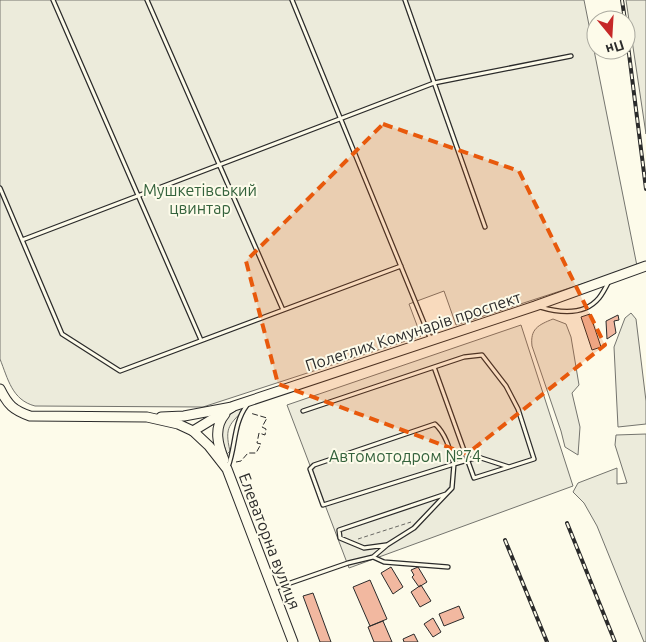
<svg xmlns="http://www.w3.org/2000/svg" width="646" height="642" viewBox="0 0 646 642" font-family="Ubuntu,sans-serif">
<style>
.green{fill:#ecebdb;stroke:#74746e}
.building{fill:#f2b8a0;stroke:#2b2b2b}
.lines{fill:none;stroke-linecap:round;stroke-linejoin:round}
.service-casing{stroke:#2b2b2b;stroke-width:5.5}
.secondary-casing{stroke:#2b2b2b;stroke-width:11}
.primary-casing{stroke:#2b2b2b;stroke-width:11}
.path{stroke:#6a6964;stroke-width:1;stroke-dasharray:4 2.5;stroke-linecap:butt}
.service{stroke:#fdfbea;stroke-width:3}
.secondary{stroke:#fdfbea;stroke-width:9}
.primary{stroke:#fdfbea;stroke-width:9}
.rail-casing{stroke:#2b2b2b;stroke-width:4}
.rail{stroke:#fdfbea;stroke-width:2;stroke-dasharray:5.5;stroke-linecap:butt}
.fence{stroke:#2b2b2b;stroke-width:1;stroke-dasharray:6 2.5;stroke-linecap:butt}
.marked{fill:#e8590c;fill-opacity:0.2;stroke:#e8590c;stroke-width:4;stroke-dasharray:10 6;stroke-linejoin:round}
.labels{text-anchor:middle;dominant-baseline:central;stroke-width:4;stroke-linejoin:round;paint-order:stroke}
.park-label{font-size:16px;fill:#34623c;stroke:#fdfbea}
.street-label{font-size:16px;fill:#2b2b2b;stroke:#fdfbea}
</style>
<rect width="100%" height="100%" fill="#fdfbea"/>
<path class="green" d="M0 0H584L637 266 456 325 444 291 409 304 421 336 203 407 35 406C12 400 8 379 0 359Z
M626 0H646V134Z
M631 313 636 319 646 401V424L618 427 614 347 625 318Z
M553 319 566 324 571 337 579 385 572 393 580 427 578 455 565 447 561 431 532 346C530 329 538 325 553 319Z
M521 325 573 486 349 568 287 405Z
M246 407C230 425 224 426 230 451L227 454 222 439V421L237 409Z
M646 434V642H644L597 526 584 503 573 492 578 483 617 468V484L627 483 615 445 616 435Z"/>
<path class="building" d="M590 314 601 347 592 350 581 317Z
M618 315 619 320 614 321 616 333 607 339 606 321Z
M391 567 403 587 393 594 381 573Z
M418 567 427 582 419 587 412 577 414 575 411 570Z
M370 580 387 619 370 626 353 587Z
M421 585 431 601 420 607 411 592Z
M313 593 331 642H320L303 596Z
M459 606 464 618 444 626 439 614Z
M433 618 441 632 433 637 424 624Z
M383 621 392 642H374L368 627Z
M414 634 418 642H404L403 639Z"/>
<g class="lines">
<g class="service-casing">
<path id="service" d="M53 0 201 340
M147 0 283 310
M292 0 431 340
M405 0 485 227
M0 188 62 334 120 371 401 266
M22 240 434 83 571 56
M540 307C560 313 584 316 599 298 603 293 606 287 609 281
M434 367 474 478 509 467
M435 424C446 434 450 450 454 464L323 505 310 469 314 465Z
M228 467C236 446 233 424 247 405
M386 545 364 548 340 538 339 530 446 494
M373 557 384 562 448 567
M273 589 348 563 373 557 387 545 414 528 452 488 454 464 478 457 509 467 534 459 518 409 506 386 482 355 464 357 303 411"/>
</g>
<g class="secondary-casing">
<path id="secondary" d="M0 389C8 405 13 410 30 416L147 417 178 424 193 431
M161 417 184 416 232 407"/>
</g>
<g class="primary-casing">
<path id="primary" d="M224 460C218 445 213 428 225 414
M293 642 227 469 209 446 193 431 234 406 535 306 646 266"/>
</g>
<path class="path" d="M358 539 411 522"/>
<use href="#service" class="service"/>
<use href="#secondary" class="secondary"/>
<use href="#primary" class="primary"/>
<g class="rail-casing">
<path id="rail" d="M622 0 625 20
M626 30 646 189
M567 523 615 642
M505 540 547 642"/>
</g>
<use href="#rail" class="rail"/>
<path class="fence" d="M236 462 241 461 248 453H256L261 444 257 443 259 433 265 435 266 429 262 427 267 418 250 413"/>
</g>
<path class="marked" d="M383 124 519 171 605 345 467 454 278 384 246 261Z"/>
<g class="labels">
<g class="park-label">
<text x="200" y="190">Мушкетівський<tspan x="200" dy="18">цвинтар</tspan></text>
<text x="405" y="456">Автомотодром №74</text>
</g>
<g class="street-label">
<text transform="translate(413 331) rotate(-18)">Полеглих Комунарів проспект</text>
<text transform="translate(270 541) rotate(69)">Елеваторна вулиця</text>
</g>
</g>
<g transform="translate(611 35) rotate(162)"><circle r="24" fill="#fdfbea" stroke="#a9a89e"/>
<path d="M0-4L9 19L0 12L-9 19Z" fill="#c62828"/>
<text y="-8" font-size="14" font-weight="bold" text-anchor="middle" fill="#2b2b2b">Пн</text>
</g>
</svg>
